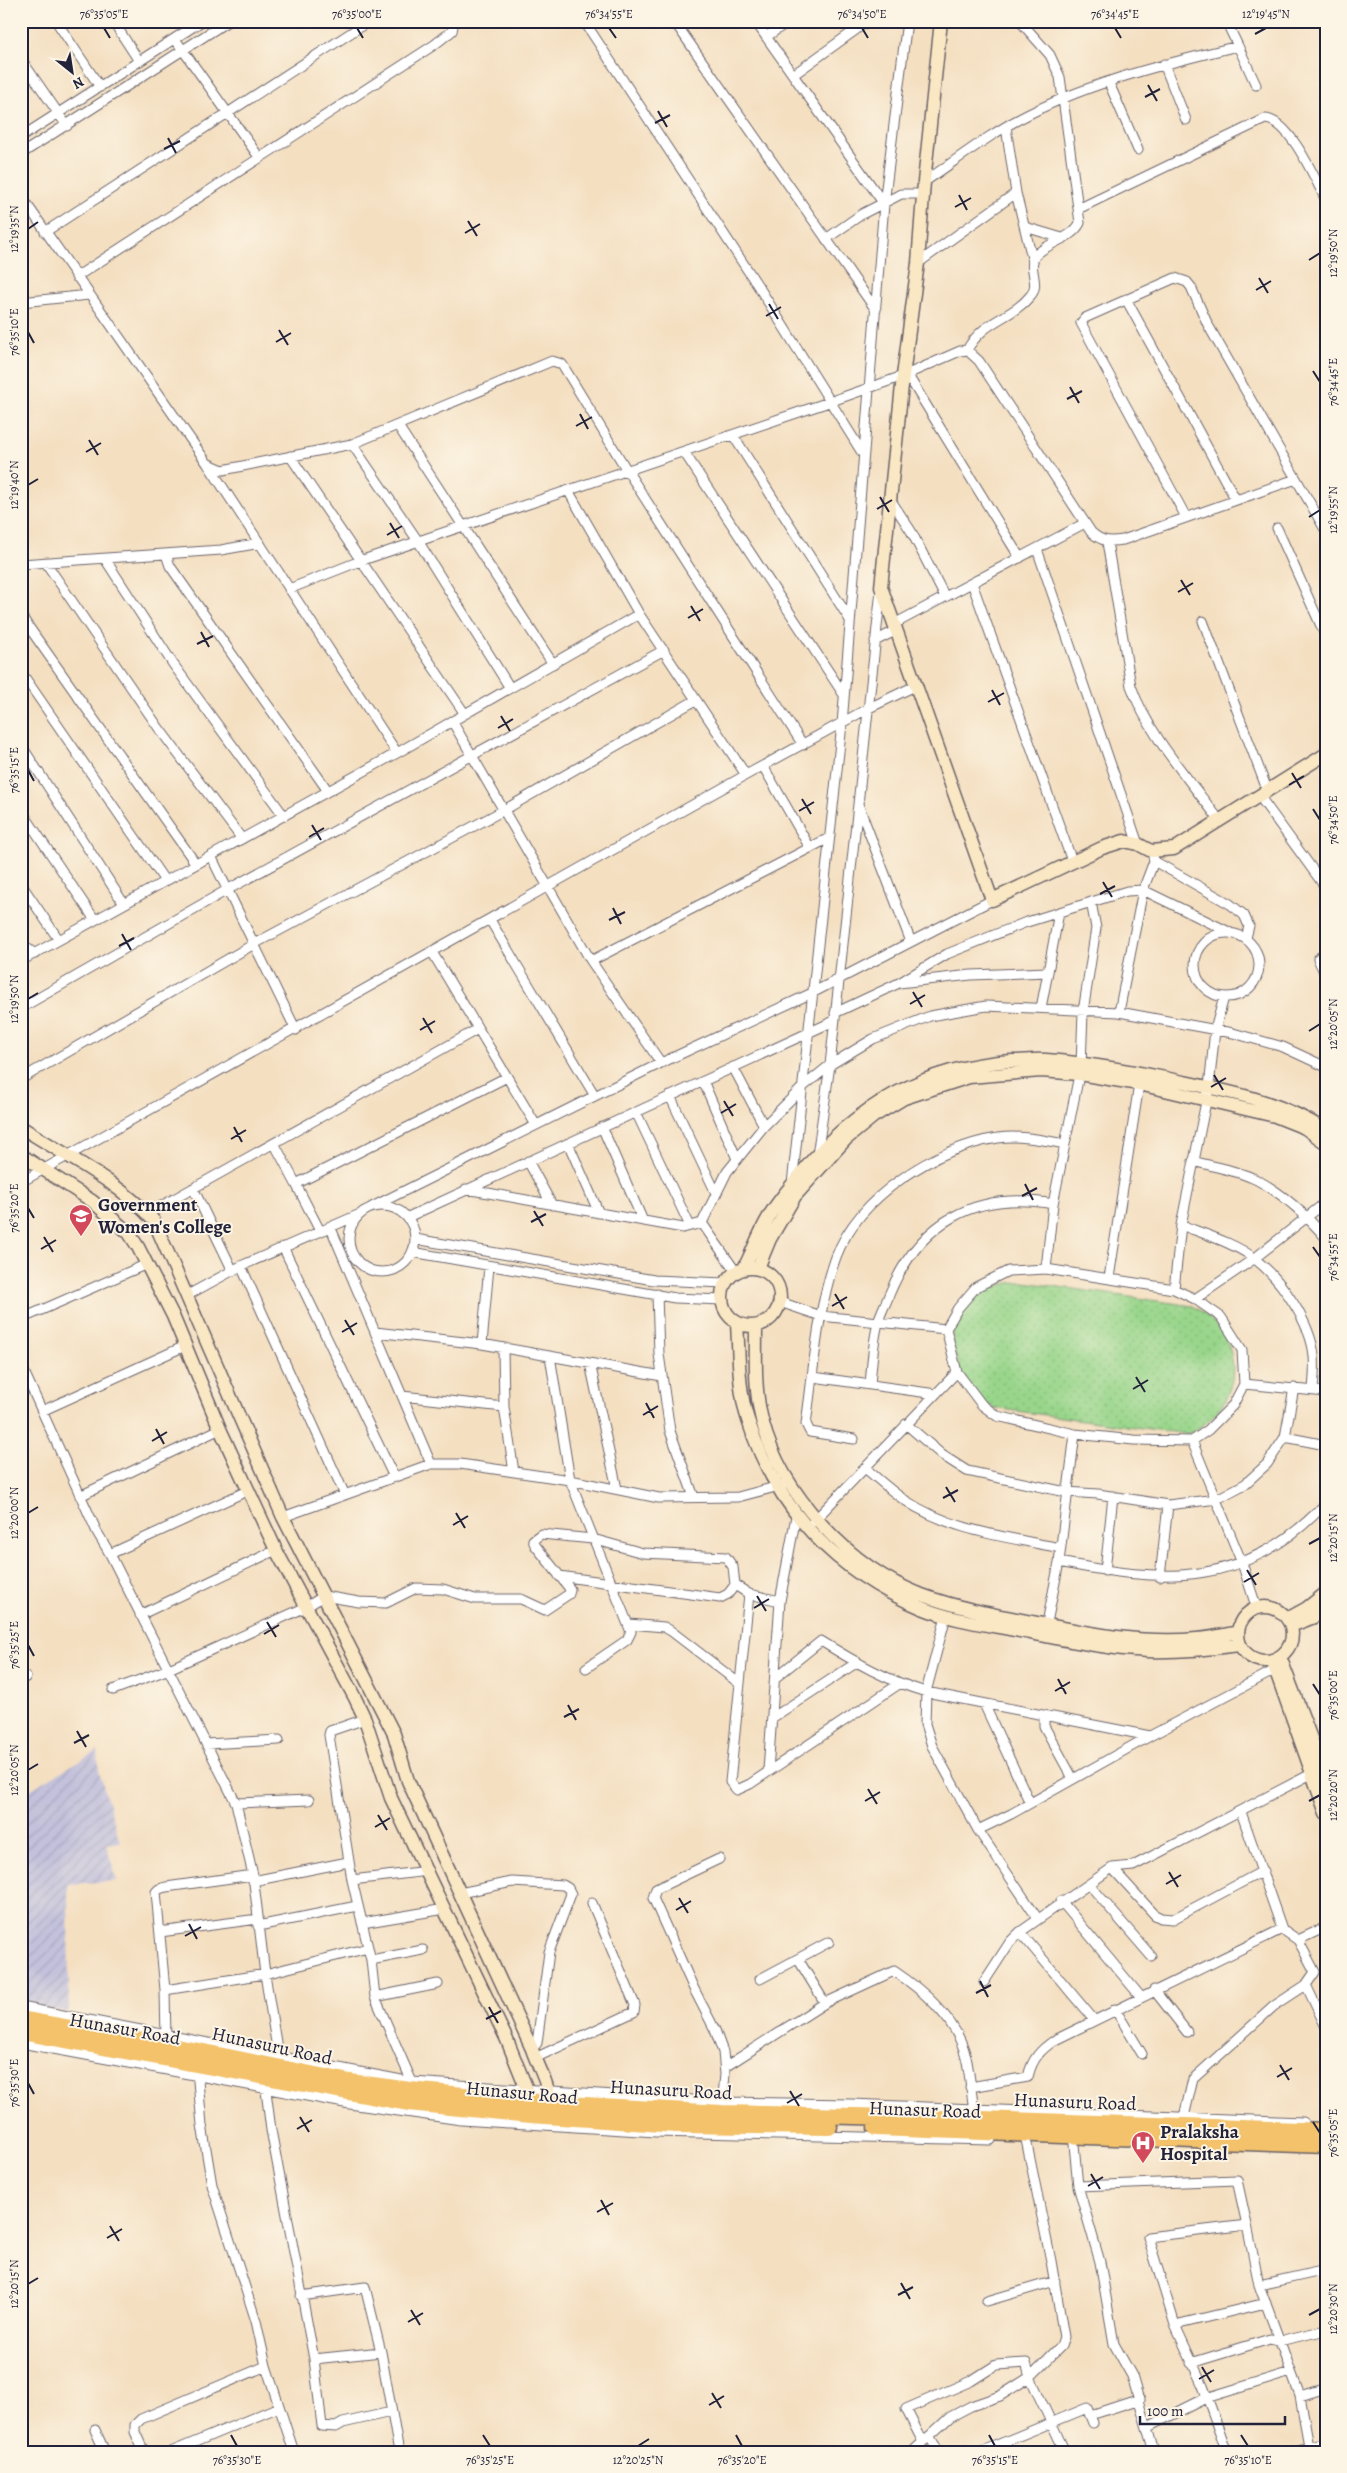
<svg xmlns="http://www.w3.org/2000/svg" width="1347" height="2473" viewBox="0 0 1347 2473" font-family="Alegreya,serif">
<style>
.industrial{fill:url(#industrial-furrows)}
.park{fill:url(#park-dots);stroke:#5e7c63}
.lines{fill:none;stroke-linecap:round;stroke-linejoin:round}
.street-casing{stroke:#6c646a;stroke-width:11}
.secondary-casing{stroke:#6c646a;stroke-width:15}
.highway-casing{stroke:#6c646a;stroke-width:19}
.street{stroke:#fff;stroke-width:9}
.secondary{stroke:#fae7c3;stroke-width:12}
.highway{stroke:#f3c26a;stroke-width:16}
.ticks{fill:none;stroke:#22223b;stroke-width:2}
.labels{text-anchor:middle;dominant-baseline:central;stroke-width:4;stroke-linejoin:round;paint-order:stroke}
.poi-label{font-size:19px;font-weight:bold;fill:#22223b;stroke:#fcf5e5;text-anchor:start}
.street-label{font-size:19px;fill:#22223b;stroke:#fcf5e5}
.neatline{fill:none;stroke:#22223b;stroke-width:2}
.ticks-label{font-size:12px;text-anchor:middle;fill:#22223b}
</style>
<defs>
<pattern id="industrial-furrows" width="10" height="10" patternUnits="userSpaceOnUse" patternTransform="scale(1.25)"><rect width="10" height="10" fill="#c3c1db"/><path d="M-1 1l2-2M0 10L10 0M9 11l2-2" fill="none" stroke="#a7a6bd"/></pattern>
<pattern id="park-dots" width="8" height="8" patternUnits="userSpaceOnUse" patternTransform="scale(1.25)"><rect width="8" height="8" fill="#99d68b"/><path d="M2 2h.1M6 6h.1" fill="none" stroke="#84b779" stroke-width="1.8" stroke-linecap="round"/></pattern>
</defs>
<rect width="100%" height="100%" fill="#fcf5e5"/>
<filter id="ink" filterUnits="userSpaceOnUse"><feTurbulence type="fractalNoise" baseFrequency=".02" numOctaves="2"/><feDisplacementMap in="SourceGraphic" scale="10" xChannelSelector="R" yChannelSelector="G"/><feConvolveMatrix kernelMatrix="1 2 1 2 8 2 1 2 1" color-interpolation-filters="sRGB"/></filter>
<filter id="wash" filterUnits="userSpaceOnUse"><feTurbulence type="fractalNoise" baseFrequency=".0096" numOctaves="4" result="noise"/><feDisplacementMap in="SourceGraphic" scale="20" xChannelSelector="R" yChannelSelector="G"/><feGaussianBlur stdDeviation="1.12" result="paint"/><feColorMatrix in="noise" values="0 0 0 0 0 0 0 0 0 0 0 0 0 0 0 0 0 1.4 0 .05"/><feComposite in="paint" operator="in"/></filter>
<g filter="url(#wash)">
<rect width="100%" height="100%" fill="#f4dfc1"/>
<path class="industrial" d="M98 1750 99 1771 120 1842 106 1844 117 1881 68 1884 69 2013 21 2004V1795Z"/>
<path class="park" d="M1024 1282 1193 1306C1249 1337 1245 1409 1187 1434L994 1408C970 1397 964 1386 958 1362 956 1355 952 1347 952 1339 955 1303 991 1281 1024 1282Z"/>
</g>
<g filter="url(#ink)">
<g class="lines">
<g class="street-casing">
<path id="street" d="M56 21 100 87
M113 21 139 61
M584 21 760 289 863 454
M674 21 876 310
M755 21 884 204
M1226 21 1238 46
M766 37 789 21
M175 39 259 157
M21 59 67 126
M1164 64 1186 120
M793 75 868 21
M1109 83 1138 150
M1006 127 1016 193
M21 137 202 21
M21 154 228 21
M924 182C958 159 992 132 1029 114 1094 81 1168 63 1238 46L1256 85
M21 196 207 463 397 753
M1078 209 1265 119C1290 120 1315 179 1326 200
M1025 227 1062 238
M45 232 369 21
M826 239 862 214 901 194H923
M918 263 1016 193 1033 262
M76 277 434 45 452 31 454 21
M1126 299 1236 500
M21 302 89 295
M967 350C984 319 1012 319 1031 295 1041 283 1026 266 1036 255 1048 242 1072 239 1080 223L1060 77 1050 55 1020 21
M907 374 1020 558
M398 426 553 664
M733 435 850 620
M352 444 418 541 510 688
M684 452 844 695
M290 456 465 714
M207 463 223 470 352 444 552 361 562 364 628 472 803 745
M569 492 639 614
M890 499 911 531 945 597
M1186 517 1081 323 1085 318 1175 278 1187 282 1191 287 1208 325 1326 531
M1277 528 1326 637
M1107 542 1131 686C1149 736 1189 779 1220 821
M1037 549 1138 844
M166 554 170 566 328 791
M105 559 173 664 284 816
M46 563 158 727 242 839
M21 564 221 550 260 543
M972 583 1072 861
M289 589 360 561 829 402 903 376 960 351 967 350 979 361 1091 532C1102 542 1109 542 1123 540L1296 479
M21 616 196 864
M1203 621 1268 792
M894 624 1085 523
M875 641 897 630
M21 672 165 881
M452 721 591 961 661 1063 812 993 992 900
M21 745 124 904
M763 766 810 848
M1260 797 1326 888
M858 804 911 942
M21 810 95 920
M211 856 296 1030
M1153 856 1154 861 1230 904 1244 915 1249 926 1246 938
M21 884 59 940
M490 920 595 1096
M1195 965a32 32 0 1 1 64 0a32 32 0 1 1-64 0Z
M21 944 35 954
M432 952 536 1125
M1326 952 1318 959 1326 976
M21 961 397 753 639 614 746 775
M591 961 829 838
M899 983 947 954 1024 923 1127 891 1143 890 1229 932
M21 1008 227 890 664 650
M1041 1008 1048 972
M1119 1012 1143 890 1154 861
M835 1013 899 983 971 975 1048 972 1059 912
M733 1067 764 1126
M21 1079 254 944 504 810 696 700
M703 1081 737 1159
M670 1096 716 1193
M636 1112 690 1226
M602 1127 643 1221
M274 1143 296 1184
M568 1143 599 1213
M817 1156 830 1065 881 590
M528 1161 552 1205
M1193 1161C1214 1167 1238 1170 1257 1180 1284 1194 1306 1215 1326 1238
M21 1182 746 775 867 709 917 685
M792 1184 842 724 884 204 907 21
M193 1188 233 1271
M466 1189 683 1228 702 1223
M349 1239a33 33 0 1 1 66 0a33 33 0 1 1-66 0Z
M372 1207 661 1063
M147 1214 478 1029
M408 1217 834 1021
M1181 1225C1204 1234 1237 1244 1255 1259 1281 1279 1311 1323 1314 1356 1315 1367 1314 1379 1313 1390
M330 1226 431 1464
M320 1231 296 1184 507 1077
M415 1239 654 1280 725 1283
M283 1247 394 1477
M412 1252 675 1298 722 1300
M241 1266 345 1495
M1046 1269 1174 1289 1195 1299 1221 1317 1242 1350 1244 1384 1233 1405 1208 1430 1192 1441 1134 1440 1075 1434 997 1416 982 1405 957 1372 946 1329 958 1308 976 1287 1008 1271 1046 1269 1053 1204 1081 1065 1083 1012 1096 928 1091 902
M736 1272 702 1223 727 1172 764 1126 804 1086 830 1065 873 1039 930 1016 986 1006 1119 1012 1233 1033 1283 1047 1326 1067
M1109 1278 1140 1078
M1174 1289 1181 1225 1209 1087 1215 1030 1224 997
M657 1294 659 1354 670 1431 694 1497
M186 1296 241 1266 358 1215
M1195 1299 1255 1258 1326 1202
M780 1302 821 1316 946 1329
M21 1319 147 1264
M375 1332 482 1344 662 1376
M482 1344 489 1266
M503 1349 504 1407 514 1472
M550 1356 570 1480 631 1632 627 1640 586 1668
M590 1363 617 1489
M21 1365 97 1532 110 1554 236 1803 253 1875 265 1974 279 2061
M813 1377 936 1394
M870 1384C872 1364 873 1342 878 1323 880 1313 886 1304 889 1295 919 1222 975 1190 1053 1204
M1244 1384 1326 1392
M402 1396 504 1407
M42 1411 185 1346
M906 1424 942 1455 967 1471 1066 1492 1098 1494 1168 1505 1217 1499 1245 1484 1267 1464 1285 1437 1294 1388
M1285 1437 1326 1445
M854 1439 810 1432 806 1424C814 1368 817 1310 836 1257 858 1197 936 1147 998 1138 1020 1135 1043 1140 1065 1144
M1192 1441 1242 1563 1257 1609
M865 1468C877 1478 890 1490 903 1499 950 1531 1007 1537 1060 1548
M80 1496 220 1429
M283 1517 431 1464H460L570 1480 659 1498 738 1497 783 1485
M813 1522 957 1372
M110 1554 249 1490
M1059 1562C1165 1583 1245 1589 1326 1503
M1105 1571 1113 1496
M559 1576 720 1598 728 1594 735 1585
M1160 1577 1168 1505
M749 1594 730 1782 737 1790 750 1784 899 1684
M140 1615 276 1550
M946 1616 926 1692 925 1724 932 1746 978 1830 1038 1919
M629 1624 664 1627 671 1631 740 1684
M1046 1628 1059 1562 1075 1434
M775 1678 821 1641C855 1662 888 1681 926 1692L1150 1736
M21 1680 26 1677
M113 1690 169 1669 306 1607 324 1596 359 1602 386 1603 416 1588 443 1589 475 1599H521L545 1610 569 1594 570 1589 535 1545 533 1540 541 1534 593 1539 643 1553 726 1557 733 1567 735 1585 749 1594 780 1601
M984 1704 1030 1803
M1044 1715V1726L1073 1779
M772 1718 856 1663
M206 1744 279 1740
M768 1771 780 1601 796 1516
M236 1803 309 1800
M1241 1812 1282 1929
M978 1830 1011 1814 1150 1736 1275 1670
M719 1859 656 1889 653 1898 694 1989 715 2030 723 2052 725 2074 722 2108
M1112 1868 1155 1915 1161 1918 1173 1919 1263 1871
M352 1880 329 1735 330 1731 365 1719
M253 1881 348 1862
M1089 1884 1151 1956
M460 1893 512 1882 563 1885 568 1888 571 1894 549 1952 537 2043 532 2049
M1061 1901 1141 1997
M362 1923 445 1909
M258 1926 357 1906
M160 1932 258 1919
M1020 1932 1094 2020
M1298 1940 1315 1972 1306 1985 1326 2027
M798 1959 825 2003
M371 1960 423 1950
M760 1979 829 1942
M984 1982 1010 1942 1020 1932 1112 1868 1133 1866 1317 1771
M165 1990 156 1892 159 1889 166 1887 253 1875
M1154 1990 1187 2032
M375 1997 438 1984
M21 2007 412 2082 723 2102 851 2104 1303 2122
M1115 2009 1142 2054
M166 2040 165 1990 265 1974 368 1948
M21 2043 350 2104 461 2120 656 2132 991 2140
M535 2058 634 2012 635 2005 592 1903
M725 2067 825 2003 894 1971C924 1991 957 2019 966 2057 970 2074 971 2092 974 2110
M197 2070 202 2125 212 2185 256 2321 266 2366 294 2452
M265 2083 271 2130 314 2359 322 2426 336 2427 343 2423 391 2412
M411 2085 412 2082 375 1997 371 1960 352 1880 428 1871
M970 2087 1028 2077C1032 2059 1040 2050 1055 2040L1282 1929 1298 1940 1326 1927
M1183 2121 1193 2079 1274 2006 1306 1985
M1024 2130 1051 2261 1064 2337 1061 2346 1030 2377 1065 2452
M1073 2134 1078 2186 1100 2262 1114 2344 1132 2376 1154 2452
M1078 2186 1237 2180 1247 2225 1148 2237 1175 2325 1203 2386 1227 2452
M1247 2225 1259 2285 1300 2396 1309 2446
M1259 2285 1326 2270
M301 2296 365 2287 381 2352 399 2452
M987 2301 1055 2281
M1175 2325 1266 2303
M314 2359 381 2352
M1191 2363 1270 2339 1279 2341 1326 2330
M1300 2396 1326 2388
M1097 2413 1140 2399
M1148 2427 1206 2398 1291 2372
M95 2430 105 2452
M929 2436 939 2452
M144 2452 135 2432V2425L141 2419 266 2366
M171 2452 279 2407
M912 2452 950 2417 971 2406 1000 2396 1030 2377 1026 2363 996 2365 971 2381 906 2409 923 2442
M980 2452 1087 2408 1093 2423
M1290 2452 1326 2442"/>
</g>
<g class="secondary-casing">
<path id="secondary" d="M941 21 924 182 918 263 903 376 881 587 992 900 1102 848 1124 841 1138 844 1151 851 1174 849 1326 754
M21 1127C67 1157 117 1180 154 1221L283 1517 394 1734 408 1781 532 2049C538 2068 554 2091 548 2111
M21 1155 92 1201 129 1233 138 1247 173 1316 220 1429 276 1550 355 1698 365 1719 391 1798 507 2040 532 2102V2107
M722 1297a29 29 0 1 1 58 0a29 29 0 1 1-58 0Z
M744 1268C752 1253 758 1236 767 1220 775 1204 789 1189 800 1175 853 1107 926 1066 1012 1061 1023 1061 1035 1059 1046 1060 1086 1063 1126 1070 1165 1078 1220 1090 1279 1099 1326 1131
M758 1268 770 1239 795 1196 846 1139 874 1116 904 1098 969 1077 1041 1071 1079 1074 1139 1084 1275 1116 1305 1128 1326 1143
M737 1323C739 1354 738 1390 748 1420 776 1509 836 1572 922 1608 954 1621 991 1625 1025 1632 1065 1640 1108 1649 1148 1651 1179 1652 1209 1649 1239 1645
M756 1326C756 1357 754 1389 762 1420 781 1494 850 1568 922 1595 957 1608 996 1615 1032 1622 1087 1633 1141 1644 1197 1639 1211 1638 1224 1635 1238 1632
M1238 1634a27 27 0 1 1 54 0a27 27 0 1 1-54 0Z
M1287 1619 1307 1608 1326 1593
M1291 1626 1314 1617 1326 1609
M1280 1657 1326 1778
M1272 1660 1326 1813"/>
</g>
<g class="highway-casing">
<path id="highway" d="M21 2019 199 2051 350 2082 410 2090 550 2103 722 2113 982 2119 1326 2131
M21 2032 408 2103 531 2115 677 2125 829 2127
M876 2128 1326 2145"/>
</g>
<use href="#street" class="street"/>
<use href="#secondary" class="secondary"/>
<use href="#highway" class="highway"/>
</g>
</g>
<path class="ticks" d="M104 28 110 38M357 28 363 38M609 28 616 38M862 28 868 38M1115 28 1121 38M1255 34 1266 28M1148 85 1157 101M1145 97 1160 89M658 111 667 127M655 123 670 115M168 138 176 153M164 149 180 141M959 195 967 210M955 207 971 198M468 221 477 236M28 229 38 222M465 233 480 224M1309 260 1320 253M1259 278 1268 293M1256 290 1271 281M769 304 778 319M766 316 781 307M279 330 288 345M28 332 34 343M276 342 291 333M1313 371 1320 382M1070 387 1079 403M1067 399 1082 391M580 414 588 429M576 426 592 417M89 440 98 455M86 452 101 443M28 485 38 479M880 497 889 512M877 509 892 500M1309 517 1320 510M390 523 399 538M387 535 402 526M1181 580 1190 595M1178 592 1193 583M691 606 700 621M688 618 703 609M201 632 209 647M197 644 213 636M992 690 1000 705M988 702 1004 693M501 716 510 731M498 728 513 719M28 770 34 781M1292 773 1301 788M1289 785 1304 776M802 799 811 814M1313 809 1320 820M799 811 814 802M312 825 321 840M309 837 324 828M1103 882 1112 897M1100 894 1115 886M613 908 621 924M609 920 625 912M122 934 131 950M119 946 134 938M913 992 922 1007M28 999 38 993M910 1004 925 995M423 1018 432 1033M420 1030 435 1021M1309 1031 1320 1024M1214 1075 1223 1090M1211 1087 1226 1078M724 1101 733 1116M721 1113 736 1104M234 1127 242 1142M231 1139 246 1130M1025 1184 1033 1200M1022 1196 1037 1188M28 1208 34 1218M534 1211 543 1226M531 1222 546 1214M44 1237 53 1252M1313 1247 1320 1257M41 1249 56 1240M835 1294 844 1309M832 1306 847 1297M345 1320 354 1335M342 1332 357 1323M1136 1377 1145 1392M1133 1389 1148 1380M646 1403 654 1418M643 1415 658 1406M156 1429 164 1444M152 1441 167 1432M946 1487 955 1502M943 1498 958 1490M28 1513 38 1507M456 1513 465 1528M453 1525 468 1516M1309 1544 1320 1538M1247 1570 1256 1585M1244 1582 1259 1573M757 1596 766 1611M754 1608 769 1599M267 1622 276 1637M264 1634 279 1625M28 1645 34 1656M1058 1679 1066 1694M1313 1684 1320 1695M1055 1691 1070 1682M568 1705 576 1720M564 1717 579 1709M77 1731 86 1747M74 1743 89 1735M28 1770 38 1764M868 1789 877 1804M865 1801 880 1792M1309 1801 1320 1795M378 1815 387 1830M375 1827 390 1818M1169 1872 1178 1887M1166 1884 1181 1875M679 1898 688 1913M676 1910 691 1901M189 1924 197 1939M185 1936 201 1927M980 1981 988 1997M976 1993 991 1985M489 2007 498 2023M486 2019 501 2011M1280 2065 1289 2080M1277 2077 1292 2068M28 2083 34 2094M790 2091 799 2106M787 2103 802 2094M300 2117 309 2132M1313 2122 1320 2133M297 2129 312 2120M1091 2174 1100 2189M1088 2186 1103 2177M601 2200 609 2215M597 2212 613 2203M110 2226 119 2241M107 2238 122 2229M901 2283 910 2299M28 2284 38 2278M898 2295 913 2287M411 2310 420 2325M1309 2315 1320 2309M408 2322 423 2313M1202 2367 1211 2382M1199 2379 1214 2370M712 2393 721 2408M709 2405 724 2396M231 2435 237 2446M483 2435 490 2446M736 2435 742 2446M989 2435 995 2446M1241 2435 1248 2446M638 2446 649 2439"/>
<defs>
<g id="university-pin" transform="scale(1.25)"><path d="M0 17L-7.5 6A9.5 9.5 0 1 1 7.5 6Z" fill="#d1495b" stroke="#fcf5e5"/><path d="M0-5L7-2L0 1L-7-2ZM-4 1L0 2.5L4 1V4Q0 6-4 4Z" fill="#fff"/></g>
<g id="hospital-pin" transform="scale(1.25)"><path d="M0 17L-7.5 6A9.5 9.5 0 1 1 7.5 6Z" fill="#d1495b" stroke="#fcf5e5"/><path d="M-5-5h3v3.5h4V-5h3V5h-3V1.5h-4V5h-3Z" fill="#fff"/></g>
</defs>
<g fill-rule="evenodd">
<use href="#university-pin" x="81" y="1216"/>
<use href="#hospital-pin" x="1143" y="2143"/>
</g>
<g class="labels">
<g class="poi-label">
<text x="98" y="1205">Government<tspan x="98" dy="22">Women's College</tspan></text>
<text x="1160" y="2132">Pralaksha<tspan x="1160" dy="22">Hospital</tspan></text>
</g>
<g class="street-label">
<text transform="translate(125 2029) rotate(10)">Hunasur Road</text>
<text transform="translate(272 2046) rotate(12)">Hunasuru Road</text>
<text transform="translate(671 2090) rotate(3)">Hunasuru Road</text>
<text transform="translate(522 2093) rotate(5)">Hunasur Road</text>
<text transform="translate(1075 2102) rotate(2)">Hunasuru Road</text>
<text transform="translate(925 2110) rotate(2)">Hunasur Road</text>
</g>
</g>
<rect width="1347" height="2473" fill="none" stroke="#fcf5e5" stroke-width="55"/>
<g transform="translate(72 72) rotate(150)" stroke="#fcf5e5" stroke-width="4" paint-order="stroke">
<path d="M0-4L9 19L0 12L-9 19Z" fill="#22223b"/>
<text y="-8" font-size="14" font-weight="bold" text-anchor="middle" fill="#22223b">N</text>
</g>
<path d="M1140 2416v8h145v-8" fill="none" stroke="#22223b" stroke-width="2.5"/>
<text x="1147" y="2416" font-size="15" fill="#22223b" stroke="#fcf5e5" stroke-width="4" paint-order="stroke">100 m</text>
<rect x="28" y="28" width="1292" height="2418" class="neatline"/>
<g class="ticks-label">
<text x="104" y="18">76°35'05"E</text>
<text x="357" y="18">76°35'00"E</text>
<text x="609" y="18">76°34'55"E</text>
<text x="862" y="18">76°34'50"E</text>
<text x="1115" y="18">76°34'45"E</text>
<text x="1266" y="18">12°19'45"N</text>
<text transform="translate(14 229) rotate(-90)" y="4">12°19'35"N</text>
<text transform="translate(1333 253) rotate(-90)" y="4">12°19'50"N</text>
<text transform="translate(14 332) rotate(-90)" y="4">76°35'10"E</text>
<text transform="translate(1333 382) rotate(-90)" y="4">76°34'45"E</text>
<text transform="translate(14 485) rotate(-90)" y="4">12°19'40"N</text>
<text transform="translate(1333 510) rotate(-90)" y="4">12°19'55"N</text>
<text transform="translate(14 770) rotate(-90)" y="4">76°35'15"E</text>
<text transform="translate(1333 820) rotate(-90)" y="4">76°34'50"E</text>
<text transform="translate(14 999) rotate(-90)" y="4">12°19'50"N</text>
<text transform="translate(1333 1024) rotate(-90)" y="4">12°20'05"N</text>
<text transform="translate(14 1208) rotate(-90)" y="4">76°35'20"E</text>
<text transform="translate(1333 1257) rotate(-90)" y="4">76°34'55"E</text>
<text transform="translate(14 1513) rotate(-90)" y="4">12°20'00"N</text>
<text transform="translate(1333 1538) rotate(-90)" y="4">12°20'15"N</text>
<text transform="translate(14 1645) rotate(-90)" y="4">76°35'25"E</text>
<text transform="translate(1333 1695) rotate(-90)" y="4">76°35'00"E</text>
<text transform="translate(14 1770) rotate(-90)" y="4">12°20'05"N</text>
<text transform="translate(1333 1795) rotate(-90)" y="4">12°20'20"N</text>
<text transform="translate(14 2083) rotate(-90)" y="4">76°35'30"E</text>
<text transform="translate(1333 2133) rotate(-90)" y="4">76°35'05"E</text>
<text transform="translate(14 2284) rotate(-90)" y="4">12°20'15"N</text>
<text transform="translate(1333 2309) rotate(-90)" y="4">12°20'30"N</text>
<text x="237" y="2464">76°35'30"E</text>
<text x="490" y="2464">76°35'25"E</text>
<text x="638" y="2464">12°20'25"N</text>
<text x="742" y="2464">76°35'20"E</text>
<text x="995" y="2464">76°35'15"E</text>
<text x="1248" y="2464">76°35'10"E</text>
</g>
</svg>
